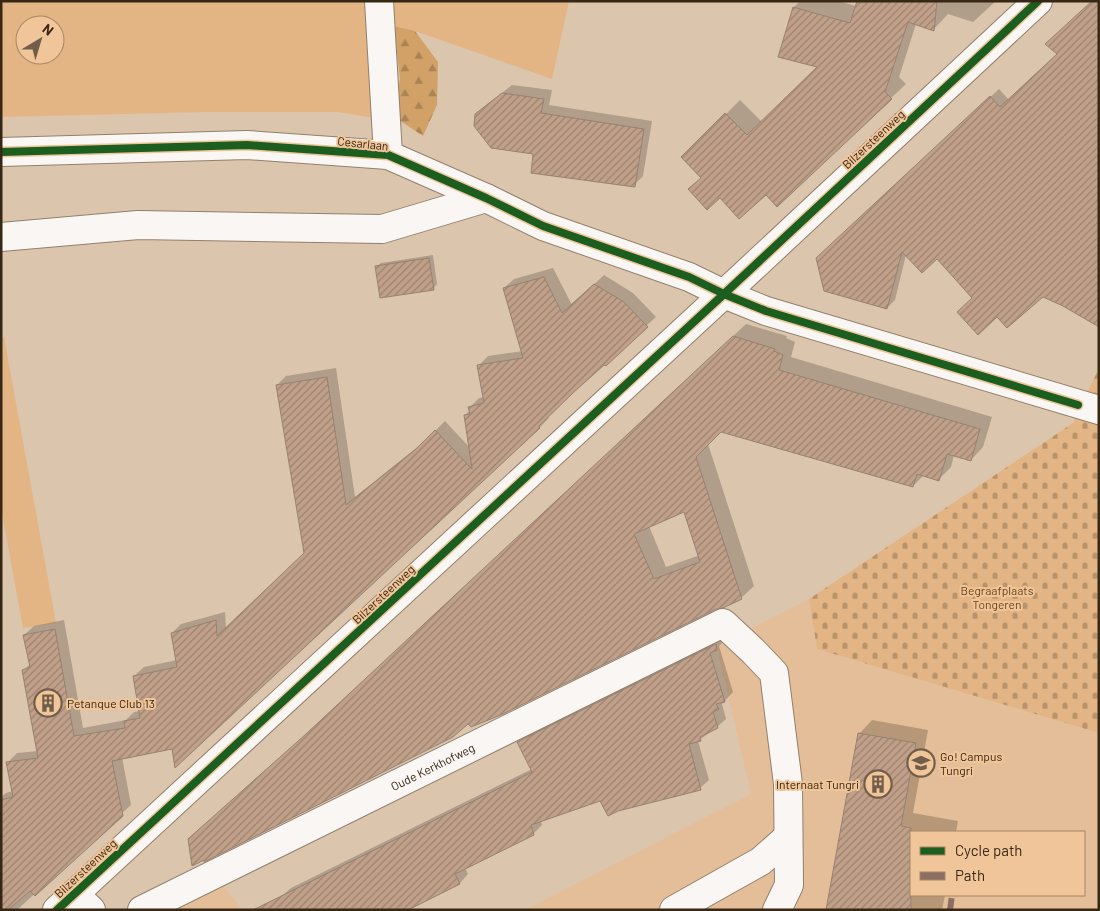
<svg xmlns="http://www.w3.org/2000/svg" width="1100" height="911" viewBox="0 0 1100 911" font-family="Barlow,sans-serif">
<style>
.built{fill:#e4be98;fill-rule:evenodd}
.grass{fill:#e3b584;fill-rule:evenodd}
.forest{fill:url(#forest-firs)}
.cemetery{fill:url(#cemetery-stones)}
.shadow{fill:#0003;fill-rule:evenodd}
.building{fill:url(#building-hatch);stroke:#968273;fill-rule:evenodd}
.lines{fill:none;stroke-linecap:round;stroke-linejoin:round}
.minor-casing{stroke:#91806d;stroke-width:30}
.major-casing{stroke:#91806d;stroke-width:30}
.minor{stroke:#faf6f3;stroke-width:28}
.major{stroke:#faf6f3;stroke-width:28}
.quiet{stroke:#8d6e63;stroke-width:6;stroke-dasharray:12 6;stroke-linecap:butt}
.cycleway-casing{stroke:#f0c599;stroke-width:11}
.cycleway{stroke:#1b5e20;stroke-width:8}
.labels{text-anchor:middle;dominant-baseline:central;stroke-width:4;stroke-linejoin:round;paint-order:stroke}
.street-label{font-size:12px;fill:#372715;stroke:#f0c599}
.park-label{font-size:12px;fill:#6a451a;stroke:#f0c599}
.poi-label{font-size:12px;fill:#372715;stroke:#f0c599;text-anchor:start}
</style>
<defs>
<pattern id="forest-firs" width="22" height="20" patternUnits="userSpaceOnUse" patternTransform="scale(1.25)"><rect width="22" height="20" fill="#d2a167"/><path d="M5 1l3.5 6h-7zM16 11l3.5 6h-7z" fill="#ab8354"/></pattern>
<pattern id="cemetery-stones" width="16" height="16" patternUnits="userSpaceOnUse" patternTransform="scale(1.25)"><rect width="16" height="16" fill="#e3b584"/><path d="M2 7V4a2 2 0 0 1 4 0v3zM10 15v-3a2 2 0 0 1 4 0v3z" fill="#b9936b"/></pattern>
<pattern id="building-hatch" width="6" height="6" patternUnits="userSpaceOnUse" patternTransform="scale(1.25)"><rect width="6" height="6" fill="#c0a089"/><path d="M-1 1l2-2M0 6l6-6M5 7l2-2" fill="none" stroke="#9d826f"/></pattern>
</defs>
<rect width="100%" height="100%" fill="#dcc5ad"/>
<path class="built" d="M809 599 817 649 1099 733V910H525L751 794 717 646ZM911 832H1084V895H911Z
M224 887 243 910H170Z"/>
<path class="grass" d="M1 1H371L380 119 338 112H205L1 117ZM25 25H55V55H25Z
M392 1H569L552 79 415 31 394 26Z
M4 337 56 623 23 628 1 508V338Z"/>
<path class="forest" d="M394 26 415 31 438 62 437 105 423 136 402 122 394 121 400 79Z"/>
<path class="cemetery" d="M1099 368V733L817 649 809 599 1073 423Z"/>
<path class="shadow" d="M800 1H838L856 6 860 1H996L973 22 948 14 934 29 916 24 899 77 906 84 777 205 766 193 702 177 683 157 740 100 762 122 819 66 780 56 794 7Z
M1093 1 1063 305 1043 295 997 315 973 298 937 257 906 255 895 300 887 308 826 250 999 89 1009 100 1059 53Z
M512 85 552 90 549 105 652 121 643 176 634 185 535 153 476 114Z
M433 255 437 284 433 289 376 267 381 263Z
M553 268 572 305 604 275 633 293 656 317 547 416 549 418 540 427 176 766 173 747 122 757 131 805 17 910H1V797L6 793 13 791 8 762 17 753 38 751 24 670 30 664 24 635 34 626 64 620 83 728 126 720 134 712 140 711 134 676 144 667 177 660 172 633 181 624 225 612 226 628 305 554 277 385 286 376 336 368 355 497 426 440 445 421 470 448 465 415 470 410V407L479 398 484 397 479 365 488 356 523 351 504 288 514 279Z
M746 324 787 336 786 338 795 342 791 357 992 417 983 447 971 460 954 455 951 467 939 479 924 475 913 486 721 431 708 444 754 586 741 598 716 608 468 722 189 839 320 722ZM685 510 700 555 666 567 649 526Z
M724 636 725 640 719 646 733 692 722 704 726 719 717 727 698 741 709 780 700 788 601 799 541 821 542 825 533 834 465 868 468 874 460 883 405 910 282 896 291 888 532 769 519 742 527 734Z
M872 720 928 730 913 813 958 821 956 832H911V895H945L942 910H827L859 734Z"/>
<path class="building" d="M857 1H937L934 31 908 22 885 92 892 99 777 207 766 195 739 219 720 198 707 210 688 189 701 178 681 157 725 113 747 135 817 67 778 57 793 7 850 23Z
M1092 1H1099V327L1063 306 1043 297 1007 328 997 317 978 335 957 312 972 298 937 259 922 273 902 252 887 309 824 291 816 258 990 96 1000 107 1057 54 1045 44Z
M502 93 544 99 541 113 644 129 635 187 531 173 533 154 491 148 474 126 475 114Z
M429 258 434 290 380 298 375 266Z
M544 277 562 313 594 284 624 302 648 327 606 366 604 365 574 392 539 426 540 428 175 768 172 749 112 761 123 816 35 896 30 891 8 910H1V800L13 797 6 762 38 758 22 670 30 667 23 635 55 629 74 736 125 728 124 721 140 718 133 676 177 667 171 633 216 620 217 636 304 553 276 385 327 377 346 505 415 450 435 430 472 469 464 415 470 414 468 407 484 403 477 365 523 358 503 288Z
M733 336 775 349 774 351 783 355 779 370 980 429 971 461 947 454 939 481 917 474 913 487 721 432 696 457 742 599 723 608 716 609 503 714 471 727 468 724 453 737 204 862V860L192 866 188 839 306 734ZM684 512 700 562 654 579 634 534Z
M716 644 717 650 710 653 725 702 716 704 719 709 713 712 718 728 700 737 701 741 689 744 701 790 618 811 608 816 600 801 531 825 534 835 455 874 460 884 408 910H253L532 772 517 742Z
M858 733 916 743 901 826 911 828V910H826Z"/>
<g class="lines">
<g class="minor-casing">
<g id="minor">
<path d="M379 1 388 155"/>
<path d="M1 152 247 145 388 155 486 198 543 226 689 277 724 294 766 311 1099 410"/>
<path d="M1 237 138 225 382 229 486 198"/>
<path d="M74 894 91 910"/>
<path id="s1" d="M142 910 723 623 753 651 774 673 788 784 789 885 777 910"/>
<path d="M674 910 761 861 788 837"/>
</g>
</g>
<g class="major-casing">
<path id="major" d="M57 910 724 294 1038 1"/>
</g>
<use href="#minor" class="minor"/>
<use href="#major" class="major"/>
<path class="quiet" d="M950 910 952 895"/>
<g class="cycleway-casing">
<path id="cycleway" d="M1 152 247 145 388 155 486 198 543 226 689 277 724 294 766 311 1078 405
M57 910 724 294 1038 1"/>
</g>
<use href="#cycleway" class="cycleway"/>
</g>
<defs>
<g id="building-ring" transform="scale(1.4375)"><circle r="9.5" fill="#f0c599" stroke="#715e4a" stroke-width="1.5"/><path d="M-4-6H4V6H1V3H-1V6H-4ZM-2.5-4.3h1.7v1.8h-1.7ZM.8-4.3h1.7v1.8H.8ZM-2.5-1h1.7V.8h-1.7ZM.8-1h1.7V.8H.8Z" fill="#715e4a"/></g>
<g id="school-ring" transform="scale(1.4375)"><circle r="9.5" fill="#f0c599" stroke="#715e4a" stroke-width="1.5"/><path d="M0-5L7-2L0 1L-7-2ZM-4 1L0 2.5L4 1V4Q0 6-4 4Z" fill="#715e4a"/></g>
</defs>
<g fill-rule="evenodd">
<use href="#building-ring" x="48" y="703"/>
<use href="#school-ring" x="921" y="763"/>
<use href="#building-ring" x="878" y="784"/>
</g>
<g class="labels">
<g class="street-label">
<text transform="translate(873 139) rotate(-43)">Bilzersteenweg</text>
<text transform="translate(363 143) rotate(6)">Cesarlaan</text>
<text transform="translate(383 594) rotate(-43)">Bilzersteenweg</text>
<text stroke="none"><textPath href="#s1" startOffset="324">Oude Kerkhofweg</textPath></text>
<text transform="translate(85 868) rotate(-43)">Bilzersteenweg</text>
</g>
<g class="park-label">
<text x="997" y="590">Begraafplaats<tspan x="997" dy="14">Tongeren</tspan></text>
</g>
<g class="poi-label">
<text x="67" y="703">Petanque Club 13</text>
<text x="940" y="756">Go! Campus<tspan x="940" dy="14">Tungri</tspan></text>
<text x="859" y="784" text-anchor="end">Internaat Tungri</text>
</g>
</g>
<rect width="1100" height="911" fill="none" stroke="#372715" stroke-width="5"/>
<rect x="910" y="831" width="175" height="65" fill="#f0c599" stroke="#a68664"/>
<rect x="920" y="847" width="25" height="8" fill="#1b5e20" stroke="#a68664"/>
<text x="955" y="856" font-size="15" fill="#372715">Cycle path</text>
<rect x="920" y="872" width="25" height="8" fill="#8d6e63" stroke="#a68664"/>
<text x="955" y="881" font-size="15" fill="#372715">Path</text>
<g transform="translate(40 40) rotate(38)"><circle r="24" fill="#f0c599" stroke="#a68664"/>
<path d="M0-4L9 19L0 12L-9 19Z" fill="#715e4a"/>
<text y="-8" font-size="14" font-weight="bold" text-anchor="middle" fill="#372715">N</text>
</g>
</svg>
